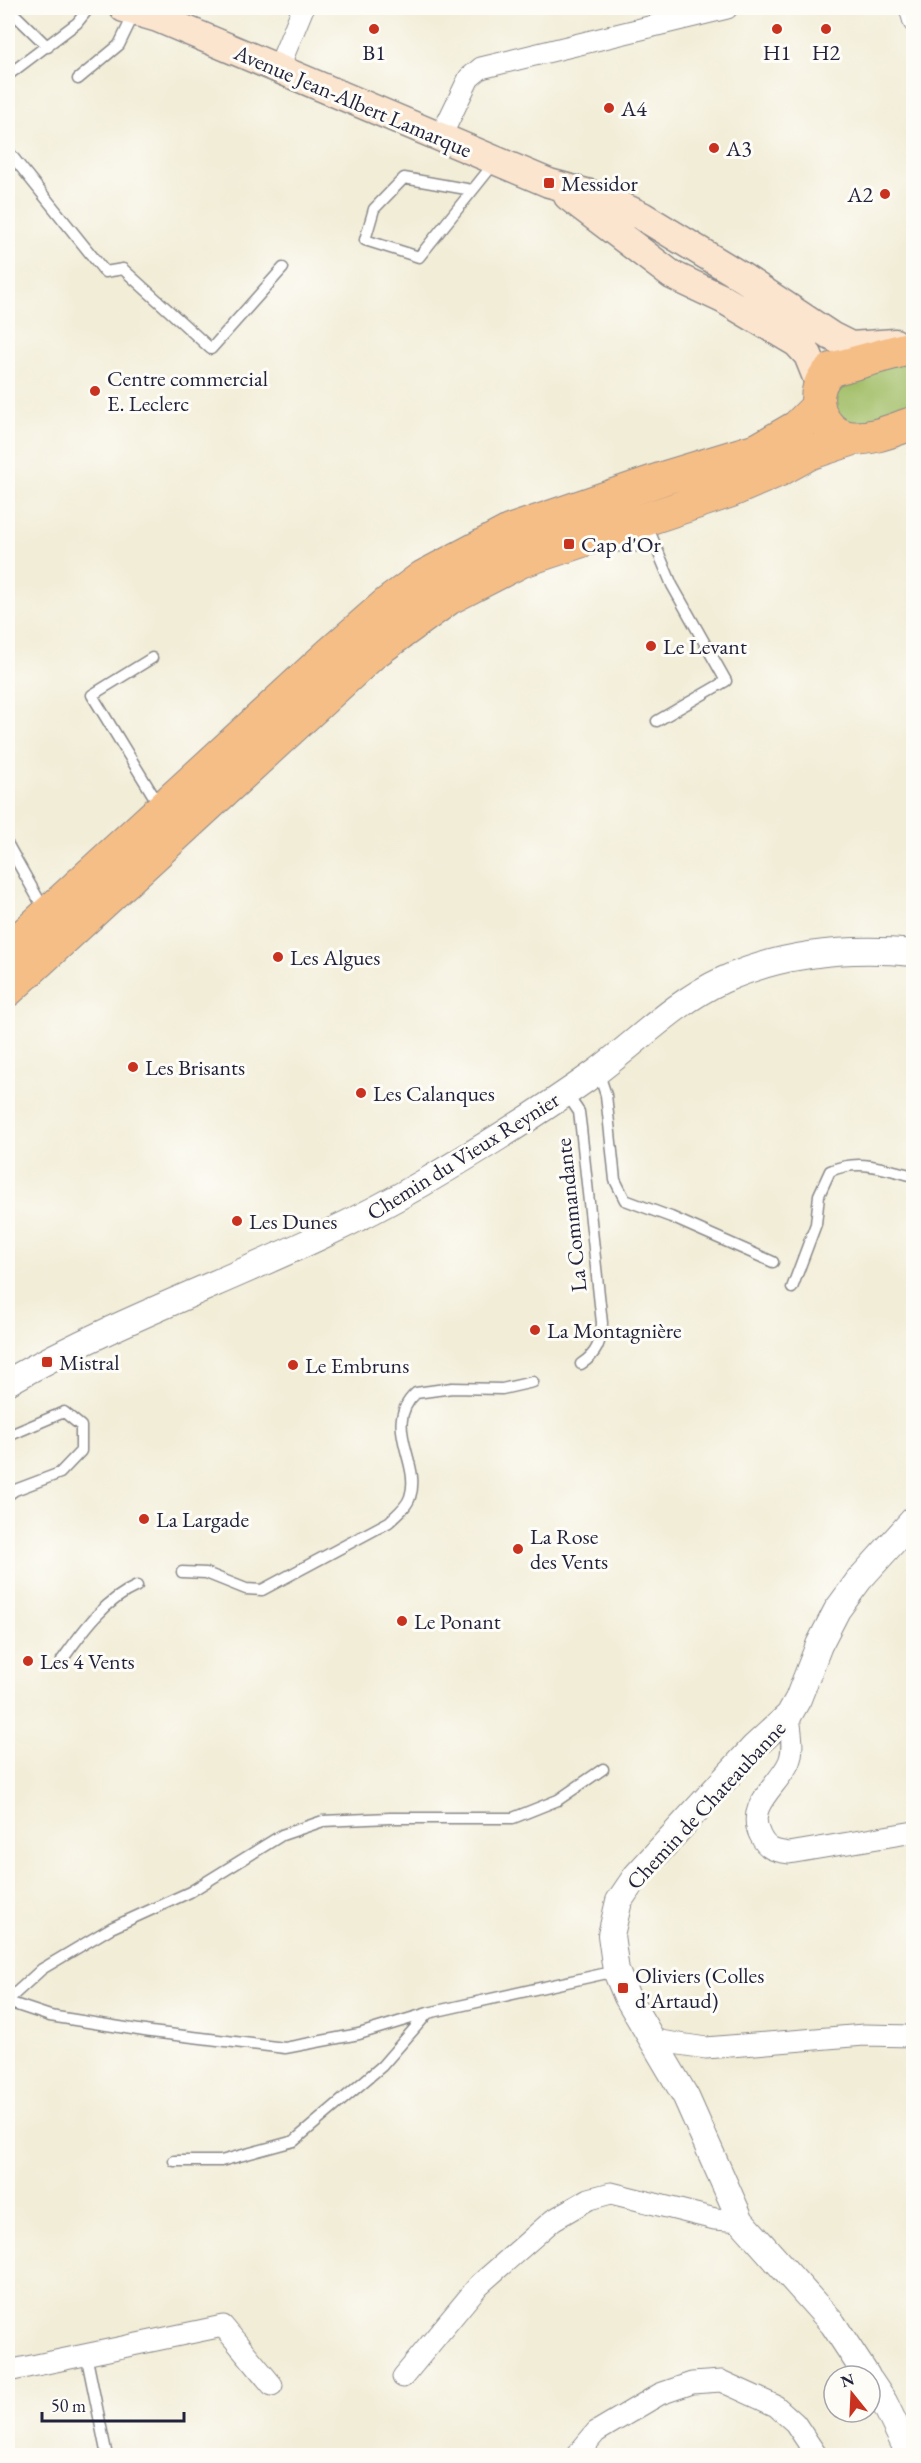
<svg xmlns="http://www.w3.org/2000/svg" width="921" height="2463" viewBox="0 0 921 2463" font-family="'EB Garamond',serif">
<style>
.green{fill:#a1be66;stroke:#627050;stroke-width:1.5}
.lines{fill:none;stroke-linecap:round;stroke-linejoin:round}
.service-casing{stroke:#8a8889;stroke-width:13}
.minor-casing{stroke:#8a8889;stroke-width:23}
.tertiary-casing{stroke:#8a8889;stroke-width:28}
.secondary-casing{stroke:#8a8889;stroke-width:31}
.primary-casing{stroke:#8a8889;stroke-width:35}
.service{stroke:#fff;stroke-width:10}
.minor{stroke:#fff;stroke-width:21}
.tertiary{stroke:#fff;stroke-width:26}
.secondary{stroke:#fbe5cf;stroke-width:28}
.primary{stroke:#f6be87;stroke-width:33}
.poi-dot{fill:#c8321e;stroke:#fdfcf7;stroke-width:2}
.labels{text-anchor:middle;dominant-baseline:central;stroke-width:6;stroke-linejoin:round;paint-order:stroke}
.poi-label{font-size:22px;fill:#22223b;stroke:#fdfcf7;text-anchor:start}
.street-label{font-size:22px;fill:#22223b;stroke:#fdfcf7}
</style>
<rect width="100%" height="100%" fill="#fdfcf7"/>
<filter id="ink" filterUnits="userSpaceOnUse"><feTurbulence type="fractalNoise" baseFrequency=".0167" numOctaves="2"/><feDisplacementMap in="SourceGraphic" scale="12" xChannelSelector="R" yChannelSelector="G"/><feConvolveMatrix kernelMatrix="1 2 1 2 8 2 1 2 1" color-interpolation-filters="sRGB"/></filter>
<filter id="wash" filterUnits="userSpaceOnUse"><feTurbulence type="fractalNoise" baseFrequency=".008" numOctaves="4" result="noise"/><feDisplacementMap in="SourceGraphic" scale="24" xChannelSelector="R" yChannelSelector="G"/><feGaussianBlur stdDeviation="1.35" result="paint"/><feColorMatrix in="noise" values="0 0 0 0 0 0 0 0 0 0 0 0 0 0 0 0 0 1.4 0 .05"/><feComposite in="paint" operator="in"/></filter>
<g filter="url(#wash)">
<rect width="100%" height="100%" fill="#f2edd7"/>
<path class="green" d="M913 347V423L840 436 825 375Z"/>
</g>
<g filter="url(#ink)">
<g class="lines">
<g class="service-casing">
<path id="service" d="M8 8 48 47
M8 75 77 23 89 8
M78 79 119 45 135 12
M8 151 105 272 123 269 211 349 283 268
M472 190 404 178 374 209 365 240 419 257 496 161
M646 523 672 585 726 681 657 721
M605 543 617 546H655
M152 658 92 695 159 805
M8 845 45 911
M598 1071 606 1095 615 1180 625 1200 671 1217 773 1262
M566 1093 579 1112 581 1128 602 1323C601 1342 597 1354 581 1364
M792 1288 816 1224 819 1195 830 1171C860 1158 884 1169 914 1176
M8 1436 64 1412 81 1426V1451L60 1473 15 1490 8 1495
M182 1572 206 1573 246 1589 262 1590 389 1522C396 1515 407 1507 410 1497 422 1463 381 1425 416 1393L452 1388 502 1389 533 1382
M62 1660C83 1631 103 1601 137 1586
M8 2000 42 1969 111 1928 190 1892 282 1835 323 1821 390 1818H513L558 1800 603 1769
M8 2002 50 2016 151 2032 285 2048 359 2034 428 2013 616 1971
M174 2161H221L294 2141 382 2066 428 2013
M86 2354 107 2456"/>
</g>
<g class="minor-casing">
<path id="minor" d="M910 8 914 22
M278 69 303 8
M441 136 469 78 481 68 727 8
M789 1715C790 1729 795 1748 789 1762 778 1787 745 1805 760 1835 767 1850 775 1851 789 1853L914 1832
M653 2040 706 2048 864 2035 914 2036
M8 2371 223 2326 272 2385
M403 2377 479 2285 553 2220 589 2199 611 2193 715 2219 741 2221
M576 2456 596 2432 660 2394 692 2383 721 2381 776 2406 795 2423 817 2456"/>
</g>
<g class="tertiary-casing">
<path id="tertiary" d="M8 1382C141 1306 290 1261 423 1183 479 1150 542 1111 595 1073 637 1042 675 1002 723 980 783 953 849 947 914 953
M867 2376 833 2324 741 2221 686 2097 627 1997 616 1971 611 1935 619 1901 636 1876 754 1747 789 1715 798 1699 819 1645 837 1610 859 1580 914 1519
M870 2381 884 2402 910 2456"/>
</g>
<g class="secondary-casing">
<path id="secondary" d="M124 8 158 18 549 183 601 197 642 216 739 275 831 336 851 346 895 343
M568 196 672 275 723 299 797 343 808 355 820 385"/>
</g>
<g class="primary-casing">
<path id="primary" d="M914 347 833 369C804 389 819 437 854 438 874 439 895 429 914 423
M8 950 330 654 388 603 423 577 510 531 667 477 759 449 797 427 818 406
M8 990 373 653 449 598 521 561 730 491 779 470 810 453 852 439"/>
</g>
<use href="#service" class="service"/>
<use href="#minor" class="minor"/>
<use href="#tertiary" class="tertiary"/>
<use href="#secondary" class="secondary"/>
<use href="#primary" class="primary"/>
</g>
</g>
<g class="poi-dot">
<circle cx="374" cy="29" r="6"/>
<circle cx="777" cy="29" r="6"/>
<circle cx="826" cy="29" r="6"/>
<circle cx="609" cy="108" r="6"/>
<circle cx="714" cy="148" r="6"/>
<rect x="543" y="177" width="12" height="12" rx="3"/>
<circle cx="885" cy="194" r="6"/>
<circle cx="95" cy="391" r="6"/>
<rect x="563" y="538" width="12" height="12" rx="3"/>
<circle cx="651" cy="646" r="6"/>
<circle cx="278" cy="957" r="6"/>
<circle cx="133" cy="1067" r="6"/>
<circle cx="361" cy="1093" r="6"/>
<circle cx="237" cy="1221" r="6"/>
<circle cx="535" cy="1330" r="6"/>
<rect x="41" y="1356" width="12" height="12" rx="3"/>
<circle cx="293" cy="1365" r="6"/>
<circle cx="144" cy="1519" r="6"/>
<circle cx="518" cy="1549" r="6"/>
<circle cx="402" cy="1621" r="6"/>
<circle cx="28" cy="1661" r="6"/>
<rect x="617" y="1982" width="12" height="12" rx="3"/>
</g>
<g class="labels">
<g class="poi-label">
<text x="374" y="52" text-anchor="middle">B1</text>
<text x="777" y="52" text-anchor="middle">H1</text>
<text x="826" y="52" text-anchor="middle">H2</text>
<text x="621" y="108">A4</text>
<text x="726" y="148">A3</text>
<text x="561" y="183">Messidor</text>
<text x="873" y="194" text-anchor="end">A2</text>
<text x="107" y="378">Centre commercial<tspan x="107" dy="25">E. Leclerc</tspan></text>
<text x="581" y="544">Cap d'Or</text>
<text x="663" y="646">Le Levant</text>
<text x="290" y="957">Les Algues</text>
<text x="145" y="1067">Les Brisants</text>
<text x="373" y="1093">Les Calanques</text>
<text x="249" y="1221">Les Dunes</text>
<text x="547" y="1330">La Montagnière</text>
<text x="59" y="1362">Mistral</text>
<text x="305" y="1365">Le Embruns</text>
<text x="156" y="1519">La Largade</text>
<text x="530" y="1536">La Rose<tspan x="530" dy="25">des Vents</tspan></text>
<text x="414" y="1621">Le Ponant</text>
<text x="40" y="1661">Les 4 Vents</text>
<text x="635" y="1975">Oliviers (Colles<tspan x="635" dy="25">d'Artaud)</tspan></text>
</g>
<g class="street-label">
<text transform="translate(353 101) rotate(23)">Avenue Jean-Albert Lamarque</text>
<text transform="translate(463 1156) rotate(-32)">Chemin du Vieux Reynier</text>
<text transform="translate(571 1215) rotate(-96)">La Commandante</text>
<text transform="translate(706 1805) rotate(-47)">Chemin de Chateaubanne</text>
</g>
</g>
<rect width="921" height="2463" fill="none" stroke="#fdfcf7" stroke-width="30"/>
<g transform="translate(852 2394) rotate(342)"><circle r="28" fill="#fdfcf7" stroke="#a5a5ac" stroke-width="1.5"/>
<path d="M0-4.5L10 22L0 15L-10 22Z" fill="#c8321e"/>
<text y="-9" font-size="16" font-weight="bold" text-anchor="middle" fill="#22223b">N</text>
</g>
<path d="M42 2412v9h142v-9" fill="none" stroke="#22223b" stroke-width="3"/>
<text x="51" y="2412" font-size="18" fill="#22223b" stroke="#fdfcf7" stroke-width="4.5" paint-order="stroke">50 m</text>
</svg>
